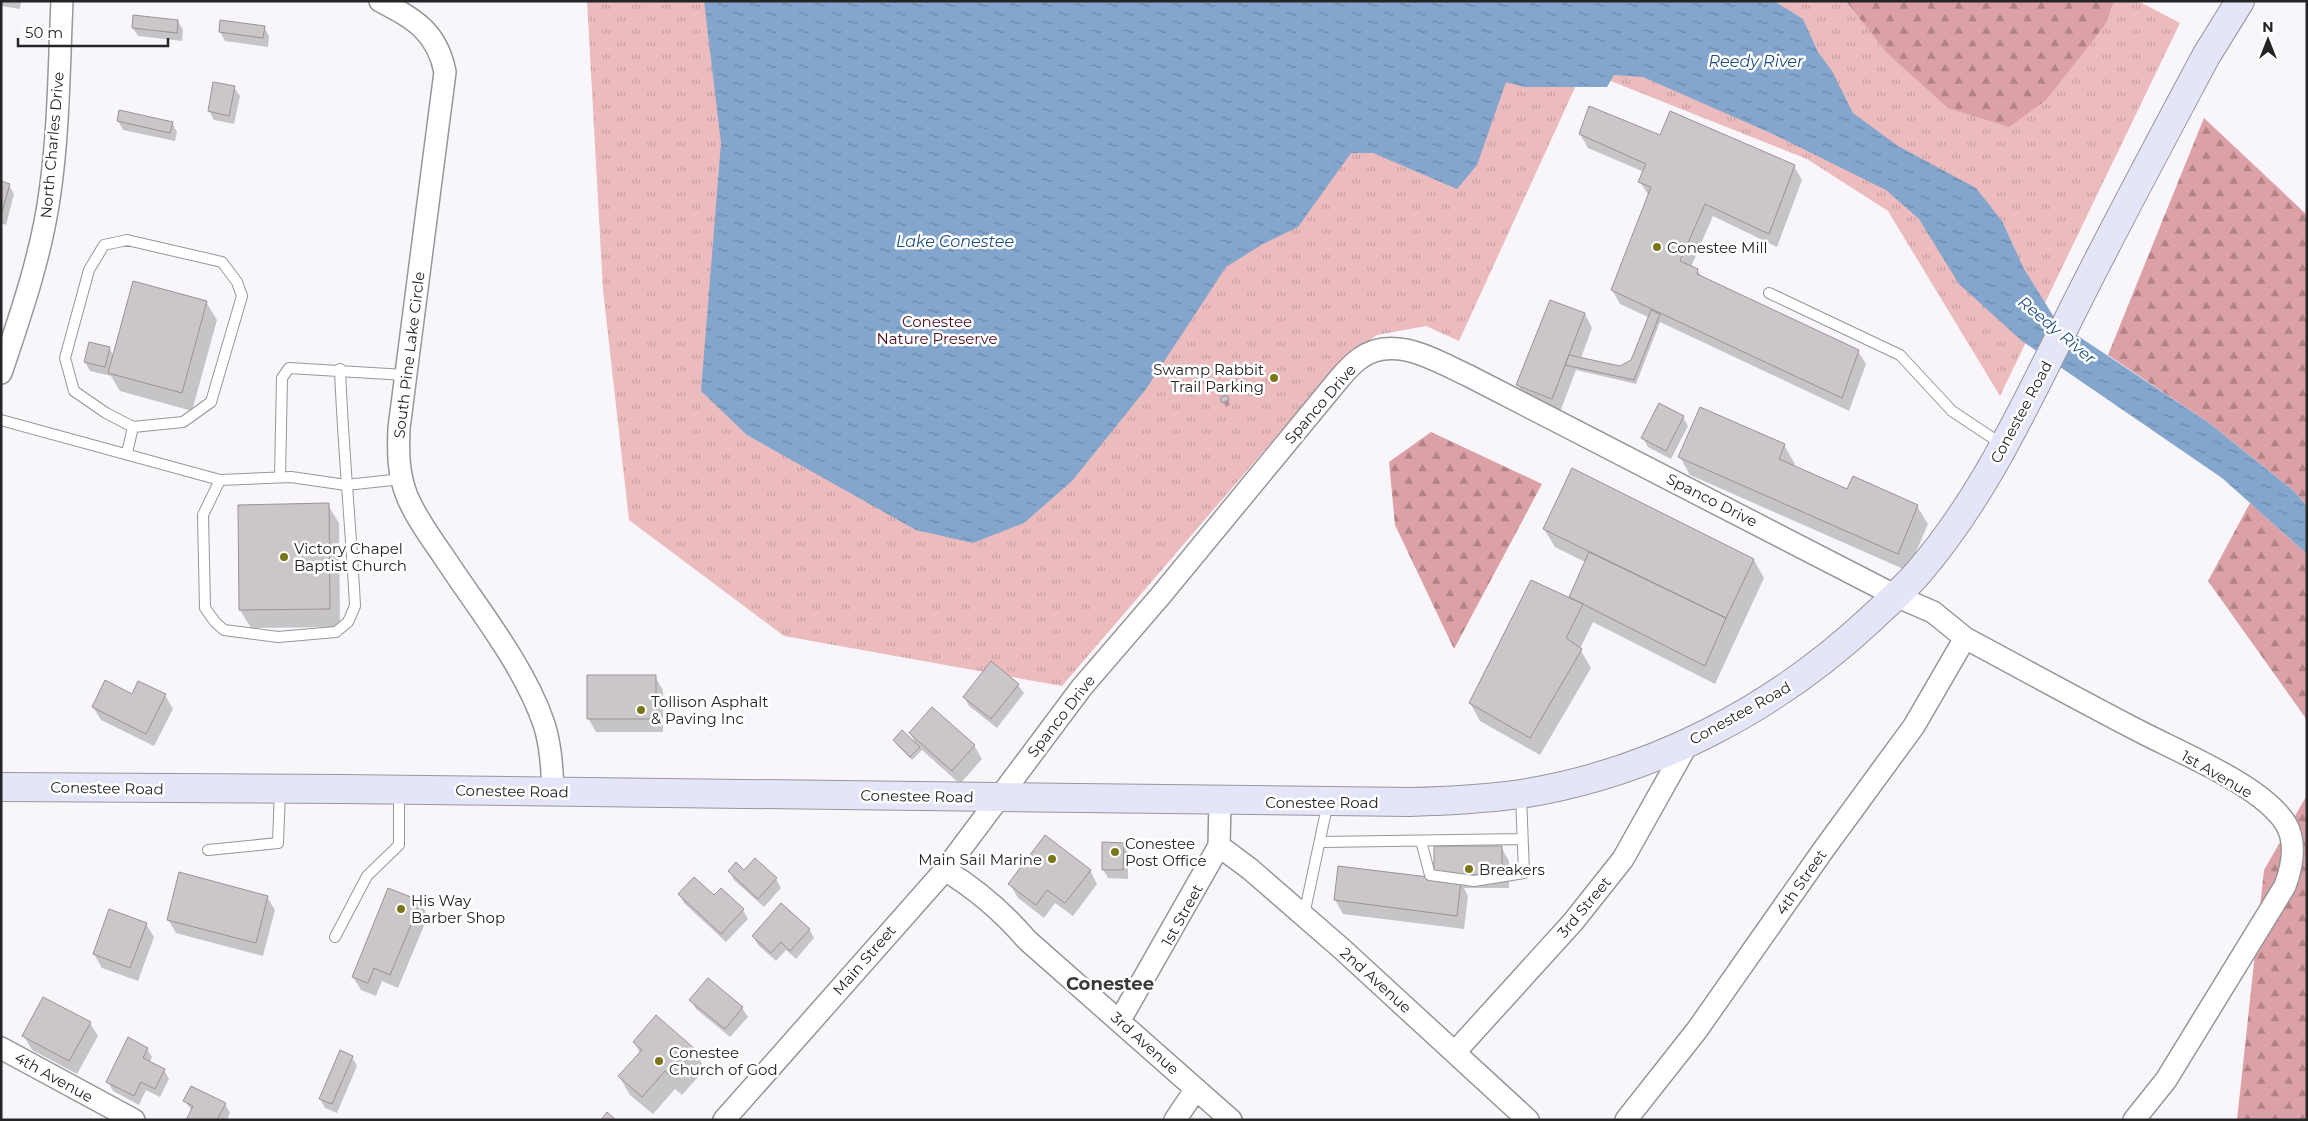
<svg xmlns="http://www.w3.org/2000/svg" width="2308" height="1121" viewBox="0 0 2308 1121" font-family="Montserrat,sans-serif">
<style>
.grass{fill:url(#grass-tufts)}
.forest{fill:url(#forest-firs)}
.water{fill:url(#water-ripples)}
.shadow{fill:#0003}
.building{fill:#cbc6c9;stroke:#989395}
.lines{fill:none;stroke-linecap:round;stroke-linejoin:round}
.lane-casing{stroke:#98969a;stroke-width:12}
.street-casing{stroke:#98969a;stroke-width:24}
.secondary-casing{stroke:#98969a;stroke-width:30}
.lane{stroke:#fff;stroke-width:10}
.street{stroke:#fff;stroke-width:21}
.secondary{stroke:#e4e5f9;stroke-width:28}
.poi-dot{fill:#7c761a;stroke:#fff;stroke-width:2}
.labels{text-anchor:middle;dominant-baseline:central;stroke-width:5;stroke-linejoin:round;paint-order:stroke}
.street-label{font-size:15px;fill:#252426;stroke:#fff}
.poi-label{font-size:15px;fill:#252426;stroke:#fff;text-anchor:start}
.park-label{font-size:15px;fill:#500c1b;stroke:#fff}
.water-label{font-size:16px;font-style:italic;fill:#1e4e80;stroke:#fff}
.quarter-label{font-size:18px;font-weight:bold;fill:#3b393c;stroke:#fff}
</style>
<defs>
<pattern id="grass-tufts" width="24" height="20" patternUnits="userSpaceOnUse" patternTransform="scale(1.25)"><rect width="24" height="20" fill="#ebbbbe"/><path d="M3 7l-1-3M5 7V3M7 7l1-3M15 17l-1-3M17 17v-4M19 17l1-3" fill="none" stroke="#c9a1a3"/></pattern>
<pattern id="forest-firs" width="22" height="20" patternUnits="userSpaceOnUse" patternTransform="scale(1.25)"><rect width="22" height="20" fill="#dba1a6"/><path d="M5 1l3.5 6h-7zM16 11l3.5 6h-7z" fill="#b18387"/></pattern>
<pattern id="water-ripples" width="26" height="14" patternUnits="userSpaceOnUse" patternTransform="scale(1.25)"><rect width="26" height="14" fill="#84a6cd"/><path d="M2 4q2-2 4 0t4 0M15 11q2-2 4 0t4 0" fill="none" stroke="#6c87a6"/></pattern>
</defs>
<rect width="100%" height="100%" fill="#f9f6fb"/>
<path class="grass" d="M587 1H2138L2180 23 2000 396 1888 211 1807 159 1583 70 1459 341 1426 326 1377 335 1342 360 1062 686 784 636 629 520 603 290Z"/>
<path class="forest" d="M1846 1H2114L2105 25 2046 100 2009 127 1948 108 1887 53Z
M2204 118 2307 215V506L2294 491 2209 423 2108 355Z
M1431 432 1542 484 1454 649 1395 525 1389 462Z
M2250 503 2307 554V720L2208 581Z
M2307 795V1120H2237L2264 870Z"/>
<path class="water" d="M704 1H1774L1803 19 1818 52 1832 71 1853 113 1898 146 1976 188 2002 221 2024 269 2057 322 2209 423 2294 491 2307 506V554L2222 478 2022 341 1959 284 1919 219 1886 190 1775 135 1643 77 1614 75 1607 87H1524L1506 82 1477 165 1457 189 1373 153H1351L1298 227 1263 244 1226 267 1146 389 1072 481 1024 523 973 543 916 530 747 435 701 391 721 143Z"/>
<path class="shadow" d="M1 1H21L20 9 1 6Z
M178 21 183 30 182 41 138 36 133 28Z
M264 27 269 36 268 47 225 41 220 32Z
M234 87 240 96 234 124 214 120 209 111Z
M118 121 172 123 177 132 175 141 123 130Z
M1580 134 1661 136 1794 166 1802 180 1777 247 1713 216 1691 267 1697 270 1702 277 1858 351 1866 364 1849 411 1660 322 1636 384 1576 370 1560 412 1526 398 1518 385 1551 301 1585 314 1592 328 1581 358 1621 367 1632 361 1650 318 1620 304 1612 290 1649 196 1640 182 1644 172 1588 148Z
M1 182 9 185 14 194 6 225 1 223Z
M206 302 217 320 192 411 120 391 111 376 90 371 85 362 109 348 114 356Z
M1221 398 1228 400 1230 405 1226 407Z
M1701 409 1784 445 1795 464 1793 467 1847 491 1917 506 1928 524 1908 571 1690 475 1680 457Z
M1683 417 1688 426 1671 459 1648 447 1643 438Z
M328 505 339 523 340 627 251 628 240 610Z
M1544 529 1754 560 1764 578 1715 684 1593 622 1580 649 1591 668 1540 755 1480 721 1470 703 1569 598 1585 562 1555 547Z
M655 677 663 690V732H596L588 718Z
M1018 685 1024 693 997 728 969 706 964 697Z
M133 695H165L173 709 154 746 101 720 93 707Z
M910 733 974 745 982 759 960 784 922 750 912 760 896 744 894 740 916 744Z
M1123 844 1128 853V879L1108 878 1103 869Z
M1501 847 1509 861V888H1464L1468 896 1464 929 1343 914 1335 900 1438 879Z
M1090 870 1097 884 1073 916 1055 903 1044 918 1018 898 1010 884Z
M729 871H744L776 879 781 888 764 907 734 880Z
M679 894 714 897 743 910 748 919 726 942 684 903Z
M267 897 275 910 263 956 176 933 168 919Z
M420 902 428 916 398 988 382 981 376 996 361 990 353 977Z
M146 924 154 937 138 981 102 968 94 954Z
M809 929 814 938 796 959 786 950 776 961 758 945 753 936Z
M691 1000 742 1008 748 1017 730 1037 696 1009Z
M90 1023 98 1036 77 1074 32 1050 24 1036Z
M634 1042 695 1051 705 1069 682 1095 675 1089 653 1114 630 1095 619 1076 640 1053Z
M147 1049 152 1057 150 1063 164 1070 169 1079 160 1097 146 1090 139 1105 113 1091 108 1082Z
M352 1057 357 1066 337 1113 325 1108 320 1099Z
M185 1101 225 1104 230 1113 227 1120H188L192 1111Z"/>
<path class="building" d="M133 15 178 20 177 33 132 28Z
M220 20 265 26 263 38 219 32Z
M213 82 235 86 229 116 208 111Z
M1589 106 1660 135 1670 111 1795 165 1769 234 1705 204 1680 261 1698 269 1697 274 1859 350 1842 398 1611 290 1651 187 1638 182 1646 164 1579 134Z
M119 110 173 122 170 133 117 121Z
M1 181 10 184 1 215Z
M133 281 207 301 182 393 108 373Z
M1550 300 1585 313 1552 399 1516 385Z
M1651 310 1660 314 1634 380 1565 365 1569 355 1620 366 1631 360Z
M89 342 110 347 105 367 84 362Z
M1227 395 1229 400 1222 403 1220 398Z
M1659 403 1684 416 1666 451 1641 438Z
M1700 407 1785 444 1779 459 1847 489 1853 476 1918 505 1898 554 1678 457Z
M1572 468 1754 559 1726 618 1543 529Z
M329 503 330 609 239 610 238 505Z
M1589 552 1726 618 1705 666 1569 597Z
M1531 580 1583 604 1566 638 1582 649 1530 738 1469 703Z
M991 661 1019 684 991 719 963 697Z
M587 675H656V719H587Z
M105 680 132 694 138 681 166 694 146 734 92 707Z
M932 707 975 745 952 771 909 733Z
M902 730 920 747 910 757 893 740Z
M1045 835 1091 870 1065 903 1047 890 1036 905 1008 884Z
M1102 842 1124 843 1123 870H1102Z
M1434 846H1502V875H1434Z
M755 858 777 878 758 899 728 871 736 862 744 870Z
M1338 866 1461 881 1457 916 1334 900Z
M179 872 268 896 256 943 167 920Z
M694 877 714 895 721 888 744 909 721 934 678 894Z
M388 888 421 901 390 975 374 968 368 983 352 977Z
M781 903 810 929 790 951 781 942 771 953 752 936Z
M109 909 147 923 130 968 93 954Z
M708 978 743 1007 725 1029 689 1000Z
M43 997 91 1022 69 1061 22 1036Z
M656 1015 696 1050 671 1077 665 1071 642 1097 618 1076 642 1050 633 1042Z
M128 1037 148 1048 143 1058 165 1069 155 1089 141 1082 134 1096 106 1082Z
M340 1050 353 1056 332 1104 319 1099Z
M191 1086 226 1103 217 1120H186L193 1106 183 1101Z
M607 1112 616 1120H601Z"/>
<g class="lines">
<g class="lane-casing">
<path id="lane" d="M1769 293 1900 355 1952 411 2003 445
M1 420 220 480 291 477 346 485 402 479
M127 453 133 427 106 413 74 391 65 358 89 270 104 245 127 240 222 262 237 282 242 296 211 402 183 422 133 427
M280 477 282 378 289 368 405 375
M220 480 203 515 205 608 215 622 224 630 278 637 336 632 348 622 355 606C351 526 343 449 340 369
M1421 841 1430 875 1474 881 1524 873 1521 796
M1321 842 1522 839
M208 850 278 843 280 790
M1304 915 1328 802
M335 937 367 876 399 845V791"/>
</g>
<g class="street-casing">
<path id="street" d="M380 1C414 19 437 31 445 72L399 428C398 451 398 474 407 496 416 518 431 538 444 557 478 609 524 665 544 724 551 746 552 769 553 792
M1 373C21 314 42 253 50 192 59 129 59 65 62 1
M1219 846 1250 869 1342 949 1528 1120
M945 870C976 889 1003 912 1027 940L1231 1120
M1120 1020 1219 846 1220 802
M1 1048 134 1120
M1455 1052 1573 922 1623 859 1688 743
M724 1120 945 870 1082 687 1162 594 1339 379C1345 372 1351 365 1359 359 1393 333 1436 361 1469 376L1896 596 1933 612 1965 638C2023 669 2081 701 2139 731 2179 752 2263 786 2286 824 2297 843 2292 867 2285 886L2166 1080 2134 1120
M1175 1120 1196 1089
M1626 1120 1697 1030 1824 849 1914 726 1965 638"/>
</g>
<g class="secondary-casing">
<path id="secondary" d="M1 787 342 789 1410 802C1447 801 1484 799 1521 794 1653 773 1775 709 1872 618 1888 603 1904 589 1918 573 1981 500 2022 412 2065 326 2110 235 2158 146 2206 56L2240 1"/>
</g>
<use href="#lane" class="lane"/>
<use href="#street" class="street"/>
<use href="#secondary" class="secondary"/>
</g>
<g class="poi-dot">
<circle cx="1657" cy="247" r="5"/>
<circle cx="1274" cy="378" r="5"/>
<circle cx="284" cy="557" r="5"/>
<circle cx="641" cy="710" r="5"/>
<circle cx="1115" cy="852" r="5"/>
<circle cx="1052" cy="859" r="5"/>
<circle cx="1469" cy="869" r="5"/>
<circle cx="401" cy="909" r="5"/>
<circle cx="659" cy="1061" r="5"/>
</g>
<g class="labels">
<g class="street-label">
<text transform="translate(52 145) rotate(-85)">North Charles Drive</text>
<text transform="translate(409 355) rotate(-83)">South Pine Lake Circle</text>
<text transform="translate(1320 404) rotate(-49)">Spanco Drive</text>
<text transform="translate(2021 412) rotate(-62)">Conestee Road</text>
<text transform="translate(1712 500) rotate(27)">Spanco Drive</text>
<text transform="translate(1740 713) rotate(-29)">Conestee Road</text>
<text transform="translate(1061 716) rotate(-52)">Spanco Drive</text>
<text transform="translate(2217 774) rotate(30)">1st Avenue</text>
<text transform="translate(107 788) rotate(1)">Conestee Road</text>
<text transform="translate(512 791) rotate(1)">Conestee Road</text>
<text transform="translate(917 796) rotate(1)">Conestee Road</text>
<text x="1322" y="802">Conestee Road</text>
<text transform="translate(1801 882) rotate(-55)">4th Street</text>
<text transform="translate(1584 907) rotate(-50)">3rd Street</text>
<text transform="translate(1182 915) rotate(-61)">1st Street</text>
<text transform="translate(864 960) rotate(-49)">Main Street</text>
<text transform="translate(1376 980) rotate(42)">2nd Avenue</text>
<text transform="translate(1145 1043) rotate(42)">3rd Avenue</text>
<text transform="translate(54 1077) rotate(29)">4th Avenue</text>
</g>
<g class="poi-label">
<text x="1667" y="247">Conestee Mill</text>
<text x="1264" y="369" text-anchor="end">Swamp Rabbit<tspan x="1264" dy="17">Trail Parking</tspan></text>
<text x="294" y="548">Victory Chapel<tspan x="294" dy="17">Baptist Church</tspan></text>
<text x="651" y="701">Tollison Asphalt<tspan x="651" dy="17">&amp; Paving Inc</tspan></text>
<text x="1125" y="843">Conestee<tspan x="1125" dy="17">Post Office</tspan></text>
<text x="1042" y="859" text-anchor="end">Main Sail Marine</text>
<text x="1479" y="869">Breakers</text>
<text x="411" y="900">His Way<tspan x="411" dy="17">Barber Shop</tspan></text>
<text x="669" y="1052">Conestee<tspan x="669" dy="17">Church of God</tspan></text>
</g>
<g class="park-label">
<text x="937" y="321">Conestee<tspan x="937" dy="17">Nature Preserve</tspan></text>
</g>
<g class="water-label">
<text x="1756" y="61">Reedy River</text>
<text x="955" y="241">Lake Conestee</text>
<text transform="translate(2057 330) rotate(40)">Reedy River</text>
</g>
<g class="quarter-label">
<text x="1110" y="984">Conestee</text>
</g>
</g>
<rect width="2308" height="1121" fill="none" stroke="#252426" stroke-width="5"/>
<g transform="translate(2268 40)" stroke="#ffffff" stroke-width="4" paint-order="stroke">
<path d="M0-4L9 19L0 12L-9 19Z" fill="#252426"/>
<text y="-8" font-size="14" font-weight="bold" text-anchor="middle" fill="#252426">N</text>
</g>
<path d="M18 38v8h150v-8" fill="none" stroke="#252426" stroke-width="2.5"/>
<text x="25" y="38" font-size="15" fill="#252426" stroke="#ffffff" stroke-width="4" paint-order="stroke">50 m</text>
</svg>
